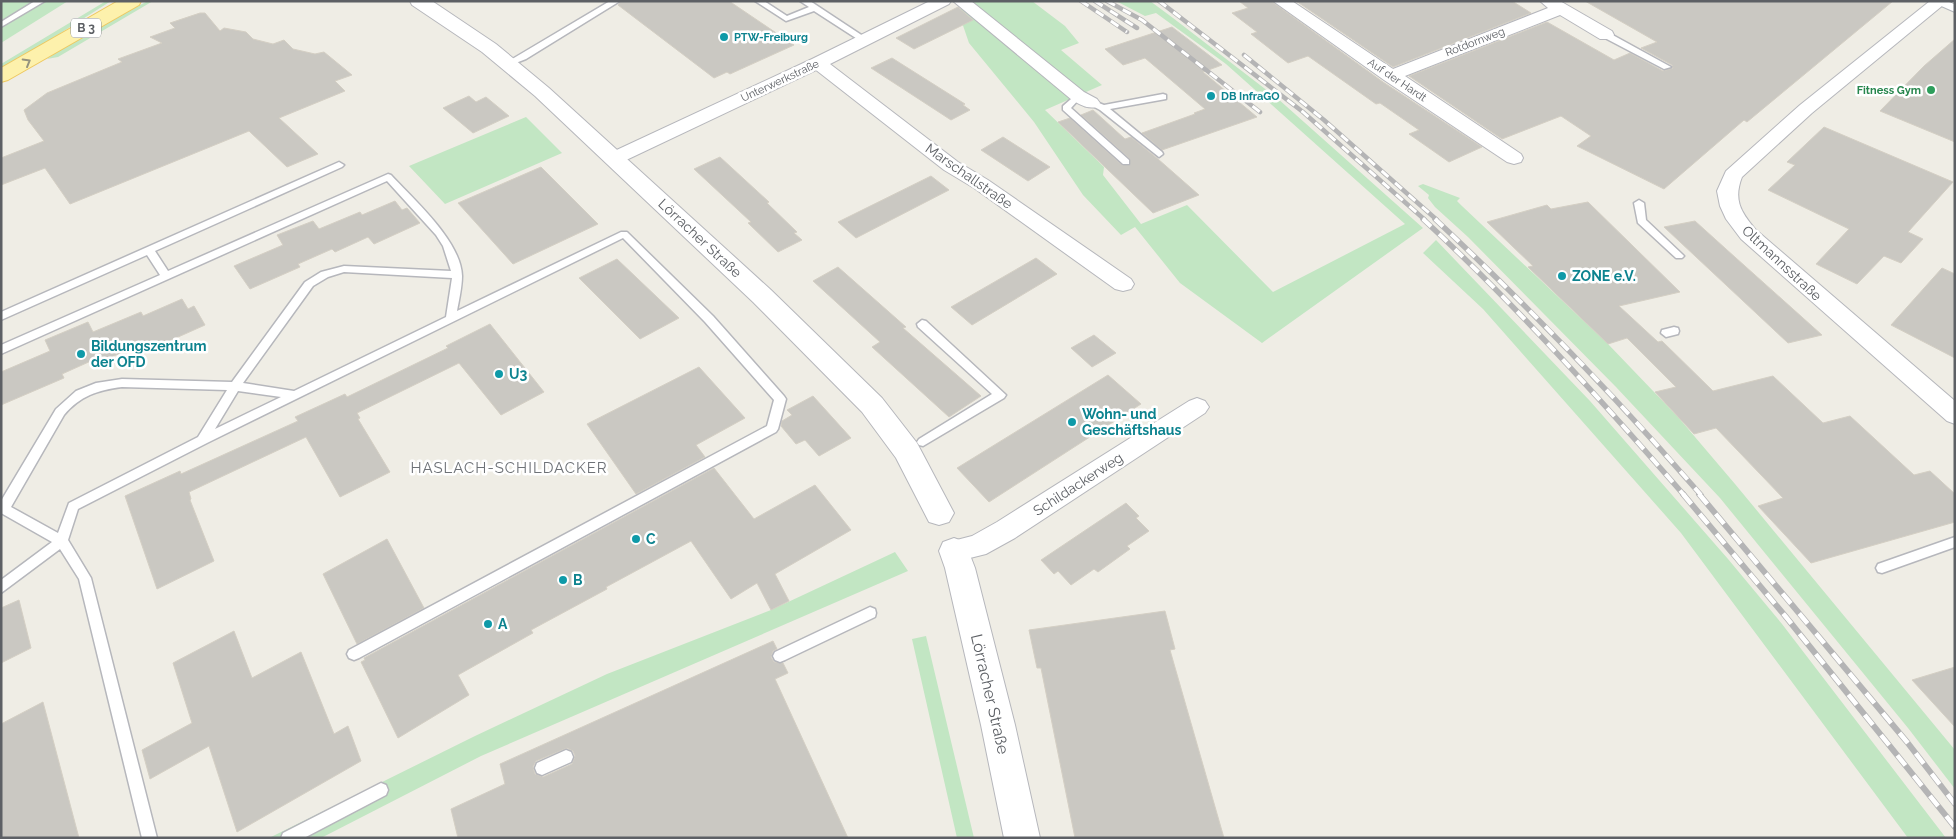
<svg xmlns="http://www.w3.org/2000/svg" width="1956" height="839" viewBox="0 0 1956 839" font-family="Raleway,sans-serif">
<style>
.green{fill:#c2e6c3}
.building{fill:#cac8c2;stroke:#d4cfc4;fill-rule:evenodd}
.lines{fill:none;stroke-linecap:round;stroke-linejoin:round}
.service-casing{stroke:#b6b7bc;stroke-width:3}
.minor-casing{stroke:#b6b7bc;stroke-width:2}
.tertiary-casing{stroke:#b6b7bc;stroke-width:2}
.secondary-casing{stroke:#b4b7bc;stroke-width:2}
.primary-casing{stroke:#eec85f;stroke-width:2}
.service{fill:#fff;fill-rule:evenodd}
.minor{fill:#fff;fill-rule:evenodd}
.tertiary{fill:#fff;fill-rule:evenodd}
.secondary{fill:#fff;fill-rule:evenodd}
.primary{fill:#fdf1ac;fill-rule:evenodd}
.tram{stroke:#b4b4b5;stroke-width:1}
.rail-far2-casing{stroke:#b4b4b5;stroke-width:4.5}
.rail-far1-casing{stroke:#b4b4b5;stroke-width:5.5}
.rail-casing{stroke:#b4b4b5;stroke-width:6}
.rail-far2{stroke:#fff;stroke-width:3;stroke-dasharray:9;stroke-linecap:butt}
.rail-far1{stroke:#fff;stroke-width:4;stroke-dasharray:11;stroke-linecap:butt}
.rail{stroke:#fff;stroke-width:4.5;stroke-dasharray:13;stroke-linecap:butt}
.oneway{stroke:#95937e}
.culture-dot{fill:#0f9aa8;stroke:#fff;stroke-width:2}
.leisure-dot{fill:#2e9e5b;stroke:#fff;stroke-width:2}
.labels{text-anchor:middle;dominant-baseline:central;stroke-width:5;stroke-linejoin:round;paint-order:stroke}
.far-culture-label{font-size:11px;font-weight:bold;fill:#0d838f;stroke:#fff;text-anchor:start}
.far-street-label{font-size:11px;fill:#5d6065;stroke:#fff}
.far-leisure-label{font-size:11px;font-weight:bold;fill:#27864d;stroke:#fff;text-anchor:end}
.shield{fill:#fff;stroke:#8e9093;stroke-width:1}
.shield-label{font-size:12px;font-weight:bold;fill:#5d6065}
.street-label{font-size:14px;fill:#5d6065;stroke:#fff}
.culture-label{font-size:14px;font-weight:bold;fill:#0d838f;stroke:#fff;text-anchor:start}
.neighbourhood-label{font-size:15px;letter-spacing:1px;fill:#6e7277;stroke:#fff}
.near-street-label{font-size:16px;fill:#5d6065;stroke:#fff}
</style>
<rect width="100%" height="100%" fill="#efede5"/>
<path class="green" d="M1 1H68L1 43Z
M106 1H111L1 71V64Z
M148 1H153L58 57 47 59 86 32Z
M974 1H1032L1065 26 1079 43 1061 50 1102 85 1045 110 1104 167 1103 175 1141 224 1187 205 1273 292 1405 224 1226 64 1156 13 1145 16 1116 1H1150L1173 18 1277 98 1423 228 1262 343 1180 283 1135 227 1121 235 1083 195 1034 122 969 43 958 11Z
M526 117 562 153 445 204 409 166Z
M1423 184 1460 198 1457 201 1462 206 1608 344 1678 417 1735 484 1955 750V789L1908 728 1720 498 1616 387 1468 237 1435 207 1428 198 1429 195 1418 186Z
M1436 240 1590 401 1728 559 1782 624 1946 838H1908L1681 533 1483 309 1423 253Z
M895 552 908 571 481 756 321 838H269L475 736 607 674 771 610Z
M926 636 974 838H957L912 639Z"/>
<path class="building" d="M622 1H729L794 45 730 74 727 72 714 78 618 5Z
M1239 1H1271L1383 82 1482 147 1449 162 1409 134 1419 130 1380 103 1376 104 1308 56 1288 63 1251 34 1257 32 1232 13 1248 8Z
M1296 1H1512L1531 13 1393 67Z
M1585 1H1893L1747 122 1744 120 1664 189 1577 146 1591 136 1561 116 1502 139 1409 76 1547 22 1614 60 1630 53 1663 71 1673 68 1672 65 1641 48 1657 42Z
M958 7 973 20 914 49 896 38Z
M200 13H205L220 31 224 28 246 32 253 39 273 44 284 40 293 49 315 54 324 52 352 75 335 81 345 91 279 118 318 154 287 167 249 131 70 204 45 168 1 185V158L44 141 28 120 24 110 47 93 122 62 118 59 162 43 150 37 175 28 170 23Z
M1172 27 1222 65 1203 72 1257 117 1162 150 1142 133 1195 114 1194 113 1205 109 1145 58 1123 65 1105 49Z
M1955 39V142L1880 111 1924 66Z
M892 58 965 104 963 105 970 110 951 120 871 68Z
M469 96 476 102 486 97 509 116 473 133 443 108Z
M1093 110 1125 139 1131 137 1158 159 1199 195 1153 213 1058 122 1070 118 1122 165H1130V159L1081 115Z
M1824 127 1953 182 1908 232 1923 239 1901 263 1884 256 1857 284 1816 264 1849 229 1768 190 1795 165 1787 162Z
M1003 137 1050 167 1028 181 981 150Z
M720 157 769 202 767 203 797 232 794 233 802 240 778 252 748 223 751 222 694 169Z
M541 167 598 224 513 264 458 203Z
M931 176 949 190 856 238 838 222Z
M395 201 402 210 407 208 420 223 374 244 368 237 335 252 332 249 298 264 300 267 250 289 234 266 283 245 277 235 313 221 319 229 360 212 362 215Z
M1588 202 1680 292 1619 306 1658 342 1662 341 1713 391 1773 376 1823 423 1850 416 1914 475 1930 471 1955 494V522L1811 563 1758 506 1783 498 1716 428 1694 434 1655 392 1676 387 1627 338 1608 344 1528 267 1533 266 1487 222 1547 205 1551 209Z
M1695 221 1726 249 1822 335 1788 343 1664 227Z
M1036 258 1057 274 972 325 951 307Z
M617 259 679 318 640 339 579 278Z
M838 267 906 327 903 328 981 396 949 417 872 347 880 342 813 281Z
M1942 268 1955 274V358L1891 325Z
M182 299 188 309 194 306 205 325 149 350 145 342 105 360 102 356 62 374 64 378 1 405V372L50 351 45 340 88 322 93 332 141 312 143 316Z
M490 324 544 392 501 415 459 363 357 413 360 418 358 419 390 472 340 497 306 437 189 492 191 499 190 500 214 561 157 589 125 496 180 471 181 474 298 421 295 417 345 394 347 397 448 348 446 346Z
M1094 335 1116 353 1092 367 1071 348Z
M699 367 745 418 696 445 705 457 636 494 587 424Z
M1108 375 1141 404 989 502 957 468Z
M813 396 851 438 819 456 805 440 796 444 781 426 782 421 792 415 787 410Z
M714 468 754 519 815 485 851 530 775 574 789 601 771 610 757 583 731 599 691 541 606 587 607 589 531 630 533 633 458 675 469 695 398 738 361 662 365 660 364 658Z
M1126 503 1139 516 1136 518 1149 531 1127 546 1130 549 1098 572 1094 569 1071 585 1058 571 1054 574 1041 560Z
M387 539 424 608 357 644 323 574Z
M19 600 31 648 1 663V608Z
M1165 611 1175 649 1170 650 1224 838H1075L1041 668H1037L1029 630Z
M234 631 252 678 301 652 334 734 348 726 361 761 237 832 209 746 150 779 142 750 192 723 173 663Z
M773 641 777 649 773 651 771 657 774 662 783 663 788 673 775 679 848 838H458L451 809 505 784 500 764ZM567 748 573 751 575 756 572 764 543 777 535 774 533 767 536 761Z
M1955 667V727L1912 680Z
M43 702 79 838H1V724Z"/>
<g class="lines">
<g class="service-casing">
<path id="service" d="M35 1H45L1 27V22Z
M610 1H620L526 59 508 66 504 64Z
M755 1H764L787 16 809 7 800 1H810L869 40 862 42 814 11 786 21Z
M1603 33H1609L1671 67 1664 69 1603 37Z
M1078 93 1082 96 1071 108 1129 160V164H1123L1063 110V106Z
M1163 94 1166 95V99L1110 109 1162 152 1163 154 1159 157 1100 110 1087 103 1091 100 1104 105Z
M339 162 344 165 342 167 155 251 168 271 388 174 391 175C414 200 461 241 462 276 462 287 459 300 457 311L621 232H627L713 316 784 396 786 399 778 429 776 432 359 658 354 660 349 658 347 654 349 650 767 426 774 400 705 322 623 238 207 443 78 509 68 540 91 578 157 838H142L79 579 60 549 1 593V580L52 542 1 513V501L56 409 76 391 96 383 122 379 232 382 305 282 321 272 344 266 451 271 443 246 436 235 387 181 1 354V345L160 275 147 255 1 320V312ZM344 272 452 278 446 317 294 391 243 383 313 286 328 277ZM122 387 227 390 198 437 69 503 58 533 11 507 64 415C80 396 98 390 122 387ZM238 391 281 397 215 429Z
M1639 200 1644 203 1646 220 1682 254 1684 256 1682 258H1676L1638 223 1634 203Z
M922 320 926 321 1006 395 1004 398 923 446 919 445 917 442 919 439 992 394 918 327 917 324Z
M1674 327 1678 328 1679 331 1678 334 1666 337 1661 333 1662 330Z
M1955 537V547L1882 573 1878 572 1876 568 1878 564Z
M870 607 875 609 876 613 875 617 785 660 780 662 775 660 773 656 775 652Z
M566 750 571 752 573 757 571 762 542 775 537 773 535 768 537 763Z
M381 783 386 785 388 790 386 795 304 838H281L283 833Z"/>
</g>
<g class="minor-casing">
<path id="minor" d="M930 1H951L949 4 830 64 958 162 988 180 1131 279 1134 284 1131 289 1123 291 1115 289 974 188 944 170 816 70 622 162 615 164 608 162 606 158 608 154 812 59Z
M953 1H971L1084 92 1097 99 1100 103 1097 107C1087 109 1081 105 1072 100Z
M1273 1H1292L1393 69 1548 8 1540 1H1560L1612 31 1614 35 1612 39H1600L1560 15 1405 76 1521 154 1523 158 1521 162 1514 164 1507 162 1384 80Z
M1930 1H1948L1812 113 1742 177C1733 200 1741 212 1755 229L1955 401V424L1947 421 1741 239 1726 219 1720 206 1717 191 1726 171 1800 105Z
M1197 398 1205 401 1209 407 1205 413 1015 538 986 554 954 562 945 559 941 551 945 543 972 536 997 522 1189 401Z"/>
</g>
<g class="tertiary-casing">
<path id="tertiary" d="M410 1H432L496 44 549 88 771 290 882 398 917 443 954 513 949 522 939 525 929 522 896 458 862 412 753 302 535 96 482 52 412 5Z
M954 538 965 542 975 568 1015 725 1040 838H1004L981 725 945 568 939 551 943 542Z"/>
</g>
<g class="secondary-casing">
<path id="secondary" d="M1937 1H1955V12L1939 5Z"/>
</g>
<g class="primary-casing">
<path id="primary" d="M118 1H141L139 5 8 80 1 82V68Z"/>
</g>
<use href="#service" class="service"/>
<use href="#minor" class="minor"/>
<use href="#tertiary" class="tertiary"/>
<use href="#secondary" class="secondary"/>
<use href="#primary" class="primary"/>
<path class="tram" d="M1948 1 1955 4"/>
<g class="rail-far2-casing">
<path id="rail-far2" d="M1081 1 1127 32
M1095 1 1137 28
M1107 1 1142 20 1260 112
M1159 1 1303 112 1425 220
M1244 55 1324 120 1437 220"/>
</g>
<g class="rail-far1-casing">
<path id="rail-far1" d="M1423 219C1516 305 1601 400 1684 495
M1435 219C1528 306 1617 398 1701 495"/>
</g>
<g class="rail-casing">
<path id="rail" d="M1683 494 1786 617 1955 827
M1699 494 1907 742 1955 804"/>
</g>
<use href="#rail-far2" class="rail-far2"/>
<use href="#rail-far1" class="rail-far1"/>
<use href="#rail" class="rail"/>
</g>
<defs><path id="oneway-chevron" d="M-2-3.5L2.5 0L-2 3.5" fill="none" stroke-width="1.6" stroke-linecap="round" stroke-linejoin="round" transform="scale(1.25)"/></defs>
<use class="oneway" href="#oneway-chevron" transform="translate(27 62) rotate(-30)"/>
<g class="culture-dot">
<circle cx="724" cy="37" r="5"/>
<circle cx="1211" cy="96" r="5"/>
<circle cx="1562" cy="276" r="5"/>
<circle cx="81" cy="354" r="5"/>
<circle cx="499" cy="374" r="5"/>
<circle cx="1072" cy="422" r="5"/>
<circle cx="636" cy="539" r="5"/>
<circle cx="563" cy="580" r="5"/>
<circle cx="488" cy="624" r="5"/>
</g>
<circle class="leisure-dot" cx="1931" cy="90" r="5"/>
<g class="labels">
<g class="far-culture-label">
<text x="734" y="37">PTW-Freiburg</text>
<text x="1221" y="96">DB InfraGO</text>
</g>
<g class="far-street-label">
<text transform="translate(1475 42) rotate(-21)">Rotdornweg</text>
<text transform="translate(1397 80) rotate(34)">Auf der Hardt</text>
<text transform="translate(780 81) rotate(-25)">Unterwerkstraße</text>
</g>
<g class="far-leisure-label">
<text x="1921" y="90">Fitness Gym</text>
</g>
<rect class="shield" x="71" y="18.5" width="30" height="19" rx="4"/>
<g class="shield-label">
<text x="86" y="28">B 3</text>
</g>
<g class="street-label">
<text transform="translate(969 176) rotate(35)">Marschallstraße</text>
<text transform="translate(700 238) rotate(43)">Lörracher Straße</text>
<text transform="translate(1782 263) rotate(43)">Oltmannsstraße</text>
<text transform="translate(1078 484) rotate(-33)">Schildackerweg</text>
</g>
<g class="culture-label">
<text x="1572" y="276">ZONE e.V.</text>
<text x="91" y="346">Bildungszentrum<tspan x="91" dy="16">der OFD</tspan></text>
<text x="509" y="374">U3</text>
<text x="1082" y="414">Wohn- und<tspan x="1082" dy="16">Geschäftshaus</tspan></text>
<text x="646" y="539">C</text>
<text x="573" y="580">B</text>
<text x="498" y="624">A</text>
</g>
<g class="neighbourhood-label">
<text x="509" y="468">HASLACH-SCHILDACKER</text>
</g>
<g class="near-street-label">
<text transform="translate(990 694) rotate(77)">Lörracher Straße</text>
</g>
</g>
<rect width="1956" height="839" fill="none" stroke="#5d6065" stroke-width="5"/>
</svg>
